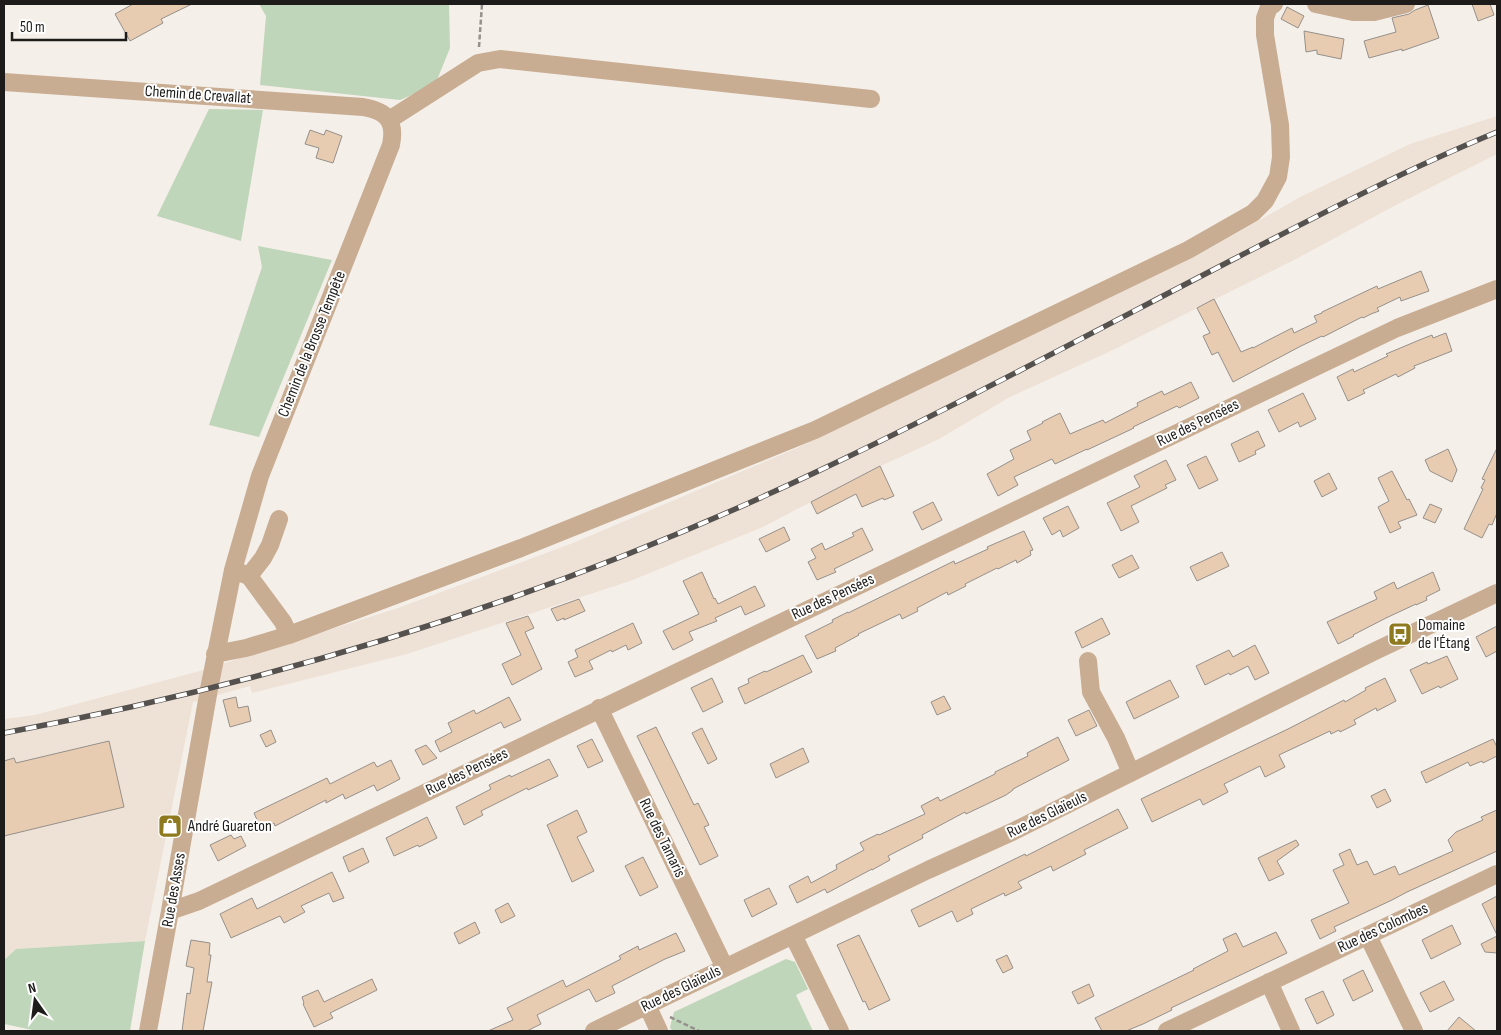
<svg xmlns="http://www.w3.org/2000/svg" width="1501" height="1035" viewBox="0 0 1501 1035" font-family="'Sofia Sans Condensed',sans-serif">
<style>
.built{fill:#eee2d7}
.green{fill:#c0d6ba}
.building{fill:#e8ccb2;stroke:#95908b}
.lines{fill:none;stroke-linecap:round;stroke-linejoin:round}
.path{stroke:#95918d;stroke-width:2.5;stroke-dasharray:5 2.5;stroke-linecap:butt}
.minor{stroke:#c8ad93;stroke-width:18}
.rail-casing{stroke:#54514e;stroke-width:5.5}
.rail{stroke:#fff;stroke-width:4;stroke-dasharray:11;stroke-linecap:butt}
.labels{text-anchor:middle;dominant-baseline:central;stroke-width:4;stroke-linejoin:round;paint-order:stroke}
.street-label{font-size:16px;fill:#1e1c1a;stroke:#fff}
.poi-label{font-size:16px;fill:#1e1c1a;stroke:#fff;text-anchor:start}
</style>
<rect width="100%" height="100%" fill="#f5efe9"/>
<path class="built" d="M1497 116V154L1396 205 1296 259 1113 350 1010 397 939 439 868 472 763 527 630 581 407 654 252 693 250 686 193 702 145 941 16 949 4 960V719L35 715 200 671 398 608 573 543 797 448 1200 254 1302 196 1410 144Z"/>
<path class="green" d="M259 4H449L450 48 435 85 400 100 260 85 266 16Z
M209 109 263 110 241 241 157 216Z
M258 246 332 260 259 437 209 425 262 267Z
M145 941 130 1031H37L4 1024V960L16 949Z
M786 959 795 962 808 989 796 995 813 1031H672L670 1027 674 1012Z"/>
<path class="building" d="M133 4H192L161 19 163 23 130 41 115 14Z
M1472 4H1490L1494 15 1478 21Z
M1428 5 1439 38 1402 51V49L1369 58 1364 41 1396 32 1392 18 1409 14 1415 10Z
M1287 7 1304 16 1298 28 1281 19Z
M1304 31 1344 39 1341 59 1317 54V50L1306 52Z
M310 130 324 135 326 130 342 136 333 163 316 158 319 148 305 144Z
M1421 271 1429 291 1401 301 1400 297 1377 308 1379 311 1371 314 1363 318 1362 317 1323 337 1322 336 1301 346 1233 382 1218 352 1212 355 1203 336 1210 333 1197 308 1214 299 1241 352 1253 347V348L1292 328 1294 333 1317 322 1314 316 1322 313V312L1377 286 1378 289Z
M1446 333 1452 351 1414 366 1415 368 1398 377 1396 374 1363 390 1365 393 1348 401 1337 377 1353 369 1354 372 1388 356 1386 354 1417 341 1432 335 1433 338Z
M1191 382 1199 398 1179 408 1177 406 1133 427 1134 428 1087 450V449L1055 464 1052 459 1014 477 1018 485 998 496 987 474 1014 459 1010 450 1031 440 1027 431 1043 423 1042 422 1060 413 1070 434 1103 420 1105 423 1138 406 1137 403 1162 391 1164 395Z
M1303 393 1316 419 1300 427 1298 422 1279 432 1268 410Z
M1258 431 1265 446 1255 451 1256 454 1239 462 1231 444Z
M1497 448V513L1492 525 1489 524 1482 538 1464 529 1483 489 1481 488 1485 480 1482 479Z
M1448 449 1457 470 1452 482 1430 471 1425 460Z
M1206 456 1218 480 1199 489 1187 465Z
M1166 460 1176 480 1165 485 1167 488 1131 506 1139 522 1121 531 1107 503 1140 487 1134 476Z
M880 466 894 496 884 500 883 498 862 507 856 494 817 514 811 502Z
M1392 471 1407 500 1409 499 1417 515 1398 522 1401 528 1390 533 1378 507 1389 501 1378 478Z
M1329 473 1337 489 1322 497 1314 481Z
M933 502 942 520 922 530 913 512Z
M1430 504 1442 509 1435 523 1423 518Z
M1068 506 1079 528 1063 537 1060 530 1052 535 1043 518Z
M784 527 790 540 766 552 759 539Z
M862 528 873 550 834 569 836 572 817 580 808 562 816 558 811 549 822 543 825 550 854 536 852 533Z
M1024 531 1033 550 1030 551 1031 555 1017 563 1016 560 998 569 997 568 965 584 966 586 948 595 947 592 917 608 918 611 902 619 900 614 858 634 859 635 835 648 836 651 817 659 805 636 833 622 832 620 848 612V613L954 561 955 564 988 549 987 547Z
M1222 552 1229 566 1197 581 1190 567Z
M1132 555 1139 568 1119 578 1112 565Z
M702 572 714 599 715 598 718 604 755 586 765 606 745 615 741 606 715 618 717 621 689 632 693 640 673 650 663 631 699 614 683 581Z
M1433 572 1440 590 1426 597 1427 600 1416 605V604L1386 618 1353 635 1354 636 1338 644 1327 622 1377 599 1374 592 1394 582 1397 589Z
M579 599 585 611 564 620V618L557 621 551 609Z
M528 616 534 628 525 632 542 669 512 685 502 664 521 655 506 623Z
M1102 618 1110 634 1082 648 1075 632Z
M633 623 642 643 628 650 626 645 612 652 611 650 589 661 593 669 575 677 568 662 578 657 575 650Z
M1497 626V651L1486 657 1476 637Z
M1255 645 1269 673 1255 680 1248 666 1230 675 1229 673 1205 685 1196 666 1229 650 1233 657Z
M803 655 812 672 745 704 738 688 749 683 748 679 765 671 766 672Z
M1447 656 1458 679 1440 688 1439 686 1422 694 1410 670 1427 662 1428 664Z
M712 678 723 702 703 712 691 688Z
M1385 678 1396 701 1377 711 1376 708 1354 720 1356 724 1340 732 1339 730 1331 734 1330 731 1279 755 1285 767 1265 777 1260 766 1224 784 1228 792 1203 805 1200 799 1152 822 1141 799 1288 729 1344 700 1345 702 1366 690 1365 688Z
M1170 680 1179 697 1134 719 1126 702Z
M944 696 951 709 937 715 931 702Z
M236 697 238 708 248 706 251 721 230 727 223 700Z
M509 697 521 720 504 728 501 722 440 752 435 741 452 732 448 723 474 710 476 714Z
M1089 710 1097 726 1076 736 1068 720Z
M656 727 694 805 698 803 709 825 704 827 718 856 700 865 637 736Z
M702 728 717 759 708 764 692 733Z
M271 730 276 742 266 747 260 735Z
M1058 737 1069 760 1013 789V790L1006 795 966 814 965 812 922 835 923 838 888 856 890 860 872 870V869L827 893 825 889 797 903 789 886 808 876 811 883 837 869 836 865 864 850 860 843 878 834 879 835 925 814 921 806 938 797 940 801 995 774V772L1028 756 1027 753Z
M592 739 603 761 588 768 577 746Z
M1493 739 1497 747V756L1483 763 1482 761 1470 766 1468 762 1426 783 1421 772Z
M109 741 124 807 4 836V761L14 758 16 763Z
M426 745 437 758 423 765 415 750Z
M803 748 809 762 776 778 770 764Z
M549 759 558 776 528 790 527 788 481 811 483 815 464 825 456 807 491 789 489 785 510 775 511 777Z
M391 760 400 779 377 791 374 785 345 799 343 794 326 803V800L275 826 274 823 261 829 254 813 327 778 330 784 374 762 377 767Z
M1385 789 1391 801 1377 808 1371 796Z
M1118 809 1128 828 1084 850 1086 854 1053 871 1051 866 1018 882 1022 888 1005 896 1004 893 971 909 973 914 957 922 952 911 919 927 911 910 1025 854 1026 856Z
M577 810 587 832 577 837 594 871 572 882 547 825Z
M1497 810V851L1407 892 1392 900 1334 927 1336 931 1320 939 1311 920 1349 903 1333 870 1344 865 1339 854 1350 849 1357 865 1367 861 1374 875 1395 866 1399 875 1453 851 1448 840 1456 832 1483 820 1481 817Z
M427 817 437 838 419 847 418 845 394 856 386 838Z
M231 835 234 839 241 836 246 846 218 861 210 845Z
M1296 840 1299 845 1277 861 1284 874 1269 881 1258 858Z
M363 848 369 862 349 872 343 857Z
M643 857 658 887 640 896 625 866Z
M332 872 344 898 333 902 329 893 301 906 305 912 284 923 280 916 231 938 220 914 252 898 257 909Z
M769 888 777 904 752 917 744 900Z
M1497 896V935L1482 904Z
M508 903 515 916 501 923 495 910Z
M475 922 480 933 459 944 454 933Z
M1452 925 1461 944 1431 959 1422 940Z
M1276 932 1287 953 1171 1008 1172 1010 1143 1024 1126 1031H1102L1095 1018 1194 970 1193 969 1228 951 1223 939 1236 933 1243 947Z
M676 933 685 951 665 959 612 986 615 993 596 1002 589 989 537 1015 541 1024 527 1031H488L513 1020 507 1008 563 980 566 987 621 959 619 956 638 946 639 950Z
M859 935 890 1000 869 1010 865 1001 863 1002 837 945Z
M1497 936V953L1485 952 1481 944Z
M191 940 210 943 209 955H211L207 982H212L203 1031H182L187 993 190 994 194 968 186 966Z
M1007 955 1013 968 1003 973 996 960Z
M1363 970 1373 991 1353 1001 1343 980Z
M372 979 377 990 330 1013 333 1018 314 1027 303 1004 304 1003 302 997 318 990 324 1002Z
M1444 981 1454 1000 1430 1012 1420 993Z
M1089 984 1094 996 1078 1004 1072 992Z
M1323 991 1334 1015 1317 1024 1305 999Z
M1459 1017 1476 1031H1447Z"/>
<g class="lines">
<path class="path" d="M479 47 482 4
M670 1017 699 1031"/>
<path class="minor" d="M1316 4 1353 12H1374L1406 4
M4 82 363 107C386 111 396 120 391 145L260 476 233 570 209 689 170 911 148 1031
M389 120 478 63 500 59 871 99
M233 570 249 576 283 622 289 635
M249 576 263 558 270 545 279 519
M215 654 246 648 289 635 521 548 815 430 1188 250 1253 213 1265 201 1278 177 1281 157 1280 125 1265 35V18L1269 7 1274 4
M1088 661 1091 692 1116 738 1131 773
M599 708 725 968
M170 911 199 901 1397 328 1497 289
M793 935 840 1031
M1368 936 1414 1031
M1269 982 1291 1031
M647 1005 659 1031
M594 1031 928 870 1012 832 1373 652 1497 593
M1167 1031 1497 874"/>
<g class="rail-casing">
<path id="rail" d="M4 733C283 681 557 595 814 473 956 406 1095 331 1234 259 1321 214 1407 169 1497 132"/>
</g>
<use href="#rail" class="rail"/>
</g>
<defs>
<g id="bus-square" transform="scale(1.25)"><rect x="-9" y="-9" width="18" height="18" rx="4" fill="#8f791e" stroke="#fff"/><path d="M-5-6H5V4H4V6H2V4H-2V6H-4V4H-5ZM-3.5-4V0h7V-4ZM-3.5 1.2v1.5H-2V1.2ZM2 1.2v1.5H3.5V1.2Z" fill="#fff"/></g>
<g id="shop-square" transform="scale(1.25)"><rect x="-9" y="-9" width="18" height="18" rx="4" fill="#8f791e" stroke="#fff"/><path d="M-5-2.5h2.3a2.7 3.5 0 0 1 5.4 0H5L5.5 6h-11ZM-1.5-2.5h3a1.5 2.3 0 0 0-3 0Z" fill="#fff"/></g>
</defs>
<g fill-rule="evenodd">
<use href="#bus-square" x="1400" y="634"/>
<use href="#shop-square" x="170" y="826"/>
</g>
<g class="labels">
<g class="street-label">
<text transform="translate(198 95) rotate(4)">Chemin de Crevallat</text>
<text transform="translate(312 344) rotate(-68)">Chemin de la Brosse Tempête</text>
<text transform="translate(1198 423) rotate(-26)">Rue des Pensées</text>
<text transform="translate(833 597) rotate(-25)">Rue des Pensées</text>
<text transform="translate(467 772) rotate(-26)">Rue des Pensées</text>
<text transform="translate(1047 815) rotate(-26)">Rue des Glaïeuls</text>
<text transform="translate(662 838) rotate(64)">Rue des Tamaris</text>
<text transform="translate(174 890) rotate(-80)">Rue des Asses</text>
<text transform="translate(1383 928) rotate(-25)">Rue des Colombes</text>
<text transform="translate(681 989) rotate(-26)">Rue des Glaïeuls</text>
</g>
<g class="poi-label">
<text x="1418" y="625">Domaine<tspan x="1418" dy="18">de l'Étang</tspan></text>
<text x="188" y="826">André Guareton</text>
</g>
</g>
<rect width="1501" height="1035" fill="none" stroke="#1e1c1a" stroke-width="10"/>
<g transform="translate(35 1000) rotate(346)" stroke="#ffffff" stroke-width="4" paint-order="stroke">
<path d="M0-4L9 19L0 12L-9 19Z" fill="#1e1c1a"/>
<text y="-8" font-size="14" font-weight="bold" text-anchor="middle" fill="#1e1c1a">N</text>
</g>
<path d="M12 32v8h114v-8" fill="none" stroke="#1e1c1a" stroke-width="2.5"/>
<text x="20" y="32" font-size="15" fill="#1e1c1a" stroke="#ffffff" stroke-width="4" paint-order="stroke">50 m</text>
</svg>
